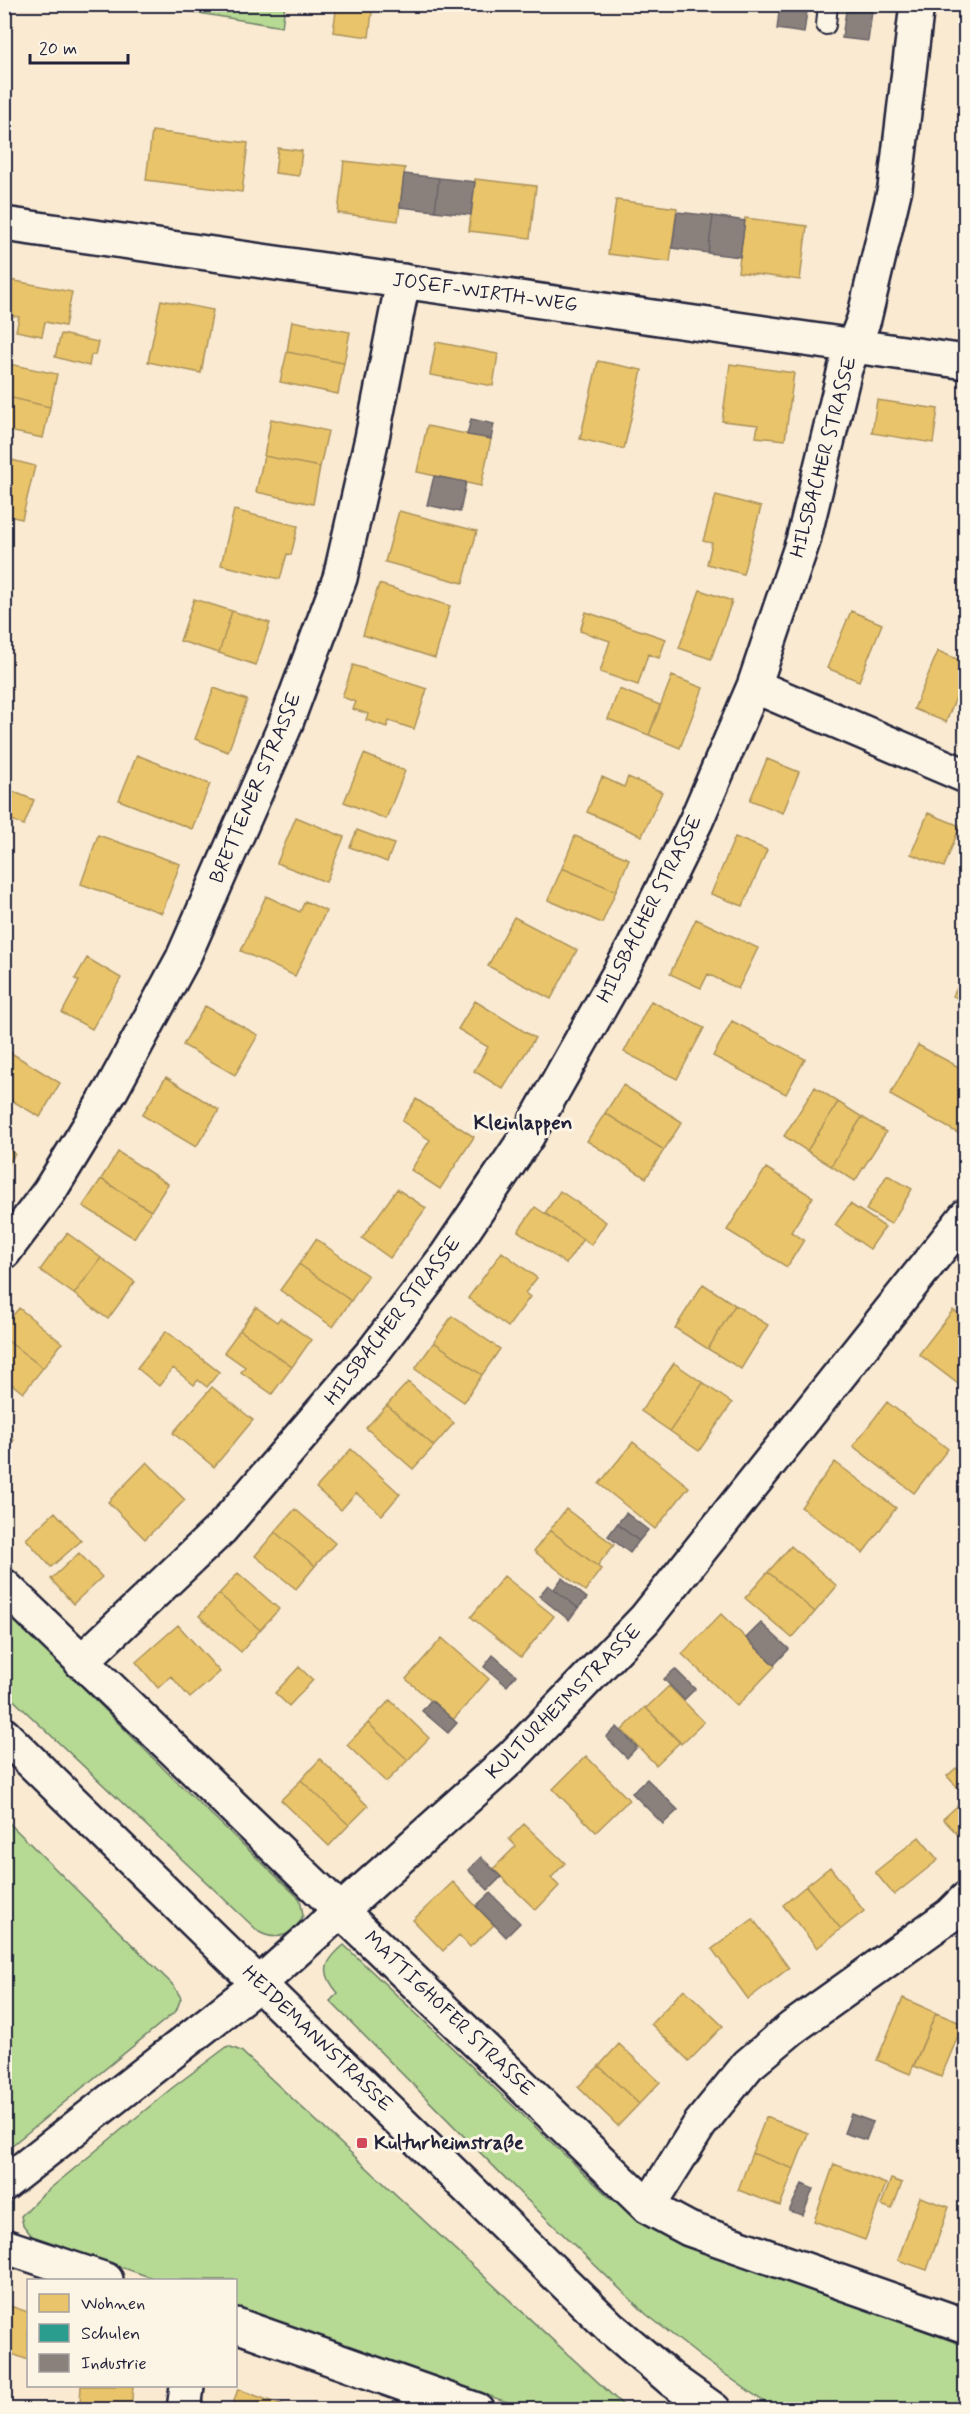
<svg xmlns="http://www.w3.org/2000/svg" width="970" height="2414" viewBox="0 0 970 2414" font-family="Mynerve,sans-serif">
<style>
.green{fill:#b6d993;stroke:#6c7e67;stroke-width:1.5}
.homes{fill:#e9c46a;stroke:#ad935c;stroke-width:1.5}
.schools{fill:#2a9d8f;stroke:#287876;stroke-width:1.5}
.industry{fill:#8a817c;stroke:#6b6468;stroke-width:1.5}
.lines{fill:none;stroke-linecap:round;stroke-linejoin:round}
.lane-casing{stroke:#22223b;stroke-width:22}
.street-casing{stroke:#22223b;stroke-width:38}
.secondary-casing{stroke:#22223b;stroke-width:38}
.lane{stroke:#fcf5e5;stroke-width:18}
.street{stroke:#fcf5e5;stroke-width:33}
.secondary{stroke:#fcf5e5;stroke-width:33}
.poi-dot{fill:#d1495b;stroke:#fcf5e5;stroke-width:2}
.labels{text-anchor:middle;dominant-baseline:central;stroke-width:6;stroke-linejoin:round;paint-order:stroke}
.street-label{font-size:20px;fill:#22223b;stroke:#fcf5e5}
.poi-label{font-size:20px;font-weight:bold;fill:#22223b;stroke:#fcf5e5;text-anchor:start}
.neighbourhood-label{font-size:21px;font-weight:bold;fill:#22223b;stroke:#fcf5e5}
</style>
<rect width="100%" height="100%" fill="#f9ead1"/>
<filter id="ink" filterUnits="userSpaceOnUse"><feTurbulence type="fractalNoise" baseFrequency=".0167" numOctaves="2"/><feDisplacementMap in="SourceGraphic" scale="12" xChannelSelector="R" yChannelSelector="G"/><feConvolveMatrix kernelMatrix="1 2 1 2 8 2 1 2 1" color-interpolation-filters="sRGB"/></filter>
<g filter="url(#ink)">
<path class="green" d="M151 5 285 4V5L282 27Z
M4 1608 172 1777 300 1899 303 1915C296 1935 277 1942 259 1932L5 1692Z
M4 1818 174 1986 181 1998 176 2011 5 2151Z
M344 1945 610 2198 651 2225 684 2241 965 2346V2409H774L702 2358 646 2314 523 2196 330 2001 338 1993C320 1972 324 1962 344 1945Z
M228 2046 241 2051 627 2409H527L236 2308V2280H158L32 2236 23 2225 21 2216 41 2196 172 2088Z"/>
<path class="homes" d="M337 4H373L369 37 333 32Z
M966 18V44L963 43Z
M152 131 248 143 242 192 146 180Z
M278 148 302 151 299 176 275 173Z
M344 161 405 168 398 221 338 213Z
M475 179 536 186 530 238 469 231Z
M616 200 677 208 670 262 608 254Z
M745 218 807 226 800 280 738 272Z
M10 280 72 292 65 326 45 322 42 336 16 331 19 317 4 314Z
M161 300 213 310 201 373 148 362Z
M292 321 350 332 344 363 287 352Z
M61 334 98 342 95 355H91L89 366 55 357Z
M436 342 498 354 493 386 430 375Z
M287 352 344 363 338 394 280 382Z
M598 361 642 370 624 449 580 439Z
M4 363 57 374 50 407 4 396Z
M730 364 794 373 785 440 756 437 758 425 722 421Z
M4 396 50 407 43 438 4 430Z
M877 400 938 409 933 443 872 433Z
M271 419 328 431 320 467 264 456Z
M427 426 491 439 481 486 417 472Z
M264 456 320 467 313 504 256 492Z
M4 458 35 466 22 519 4 515Z
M716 495 761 507 743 574 707 564 712 543 703 541Z
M234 510 298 526 291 555 287 554 280 579 221 565Z
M399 511 477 531 463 583 385 562Z
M379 584 450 606 435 658 363 635Z
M700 590 732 601 711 659 679 648Z
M194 599 232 611 219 653 180 641Z
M232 611 270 623 256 665 219 653Z
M851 611 882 624 859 681 827 668Z
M586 612 666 639 659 658 648 654 638 685 600 672 610 641 580 631Z
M938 651 966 663V673L946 722 914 709Z
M353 665 427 689 414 729 389 721 387 727 366 720 368 714 353 709 356 702 342 697Z
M672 676 703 688 680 748 649 735Z
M214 688 247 700 228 752 195 739Z
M619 689 660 705 649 735 608 719Z
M364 754 405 771 386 819 344 802Z
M137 755 210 784 192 829 119 800Z
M767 759 799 772 783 813 750 800Z
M602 777 624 787 628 777 662 792 642 836 587 812Z
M4 788 34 800 24 825 4 817Z
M928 813 960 826 944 867 911 854Z
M296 817 344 837 326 882 277 863Z
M357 830 394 844 387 862 350 847Z
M98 835 180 864 162 913 81 884Z
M575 836 629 859 616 891 562 868Z
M735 837 767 850 743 906 711 894Z
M562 868 616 891 602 923 548 900Z
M266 896 300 912 305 901 326 911 295 976 241 951Z
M514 917 577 950 551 999 488 966Z
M696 919 758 948 738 989 708 974 701 988 670 974Z
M87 958 121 978 92 1029 62 1013 79 981 75 979Z
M966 970V1002L953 996Z
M475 1001 535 1038 503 1089 474 1071 488 1047 458 1029Z
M651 1001 704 1028 677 1079 624 1052Z
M205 1006 258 1035 235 1075 183 1045Z
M732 1021 805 1059 786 1094 713 1056Z
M918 1045 966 1071V1131L963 1136 890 1095Z
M8 1051 60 1083 40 1117 4 1096V1056Z
M166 1077 219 1110 196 1147 142 1115Z
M623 1085 682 1122 664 1150 605 1113Z
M815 1087 838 1102 807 1151 784 1136Z
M416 1099 474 1137 440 1189 411 1170 430 1140 402 1121Z
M838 1102 862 1117 831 1166 807 1151Z
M605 1113 664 1150 646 1178 587 1141Z
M862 1117 886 1132 855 1181 831 1166Z
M4 1147 15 1154 4 1170Z
M118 1152 168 1184 151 1211 101 1179Z
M766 1168 813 1197 791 1232 804 1240 787 1267 727 1230Z
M887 1175 912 1189 891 1224 866 1210Z
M101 1179 151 1211 134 1238 83 1206Z
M397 1189 426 1208 390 1258 362 1238Z
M560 1191 606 1222 591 1245 545 1213Z
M850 1204 885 1227 870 1249 835 1225Z
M535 1207 583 1239 566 1264 518 1231Z
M67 1233 101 1258 74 1294 40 1270Z
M316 1239 368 1276 351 1301 299 1264Z
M502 1252 537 1278 525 1293 530 1297 508 1327 468 1298Z
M101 1258 135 1282 108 1319 74 1294Z
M299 1264 351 1301 333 1327 280 1290Z
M703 1284 735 1305 708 1349 675 1328Z
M735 1305 768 1325 741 1369 708 1349Z
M256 1307 277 1322 280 1318 311 1340 292 1367 240 1330Z
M19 1308 62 1343 43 1368 4 1338V1326Z
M953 1310 966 1319V1390L919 1354Z
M452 1316 500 1349 482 1375 434 1342Z
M240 1330 292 1367 272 1394 241 1372 245 1367 224 1352Z
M166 1331 219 1372 207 1387 198 1380 194 1385 173 1368 159 1386 137 1368Z
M4 1338 43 1368 23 1393 4 1378Z
M434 1342 482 1375 464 1402 415 1369Z
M674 1363 703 1383 670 1431 641 1411Z
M408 1382 454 1423 434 1446 387 1405Z
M703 1383 732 1403 699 1451 670 1431Z
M212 1387 253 1420 214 1467 173 1433Z
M887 1402 948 1449 914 1493 853 1446Z
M387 1405 434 1446 413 1469 366 1428Z
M4 1432 14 1440 4 1450Z
M633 1442 689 1487 655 1529 599 1484Z
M351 1449 400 1494 382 1515 356 1493 341 1510 316 1488Z
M147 1462 185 1500 145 1539 108 1502Z
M835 1462 896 1508 863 1553 801 1507Z
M295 1509 335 1543 315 1566 275 1532Z
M566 1509 614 1545 597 1566 550 1530Z
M55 1512 81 1541 51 1567 26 1539Z
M550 1530 601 1569 585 1591 534 1551Z
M275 1532 315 1566 296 1589 255 1556Z
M791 1546 837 1586 815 1612 768 1572Z
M79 1553 102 1577 73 1604 51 1579Z
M768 1572 815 1612 792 1638 745 1598Z
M238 1573 279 1609 260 1630 219 1594Z
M504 1576 554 1616 521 1657 471 1617Z
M219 1594 260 1630 241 1652 199 1616Z
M721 1614 775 1666 737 1706 682 1654Z
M178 1625 220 1672 190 1698 171 1676 158 1688 136 1662Z
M442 1638 489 1679 453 1720 406 1679Z
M299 1667 313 1680 289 1706 275 1693Z
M669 1686 704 1722 681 1744 646 1708Z
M390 1700 429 1738 408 1760 368 1723Z
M645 1707 680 1742 656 1765 622 1730Z
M368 1723 408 1760 386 1782 347 1745Z
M586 1756 629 1800 596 1832 553 1789Z
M320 1759 368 1806 349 1825 301 1780Z
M956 1768 966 1778V1797L947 1776Z
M301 1780 349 1825 329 1846 281 1800Z
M966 1798V1839L964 1841 943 1819Z
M524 1824 565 1863 551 1878 559 1886 536 1910 493 1869 516 1846 509 1839Z
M919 1837 938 1860 894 1895 875 1872Z
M830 1867 864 1911 841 1929 806 1886Z
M453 1882 494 1925 470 1947 459 1935 443 1951 413 1920Z
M806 1886 841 1929 817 1948 783 1905Z
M753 1919 789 1968 748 1999 712 1949Z
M684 1989 723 2026 689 2061 651 2024Z
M903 1998 936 2013 910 2074 877 2060Z
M936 2013 963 2024 941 2077 914 2066Z
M619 2044 660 2082 639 2104 599 2066Z
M599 2066 639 2104 618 2126 578 2087Z
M766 2117 808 2133 794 2169 752 2153Z
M752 2153 794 2169 780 2206 738 2190Z
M834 2164 886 2184 865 2240 814 2221Z
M891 2179 902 2183 892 2209 881 2205Z
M920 2197 949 2207 927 2270 898 2260Z
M4 2304 28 2312V2360L4 2351Z
M81 2386H133L131 2410H89V2403H80Z
M238 2389 294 2410H231Z"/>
<path class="schools" d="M966 262V307L959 306Z"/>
<path class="industry" d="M780 4H808L804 33 777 29Z
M847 4H873L868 41 842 38Z
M404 174 439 178 435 211 400 207Z
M439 178 475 182 471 215 435 211Z
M677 212 713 216 708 253 672 248Z
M713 216 745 221 740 257 708 253Z
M471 419 494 424 491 439 467 435Z
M434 476 466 482 460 512 427 505Z
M626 1513 648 1530 639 1541 617 1524Z
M617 1524 639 1541 630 1553 608 1536Z
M562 1578 587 1598 578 1608 554 1589Z
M548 1585 578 1608 569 1620 539 1596Z
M761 1623 789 1649 774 1665 746 1638Z
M493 1655 516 1675 507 1686 484 1667Z
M675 1669 695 1689 684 1700 664 1679Z
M431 1700 457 1723 448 1733 422 1711Z
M617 1727 637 1747 627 1758 606 1737Z
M647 1779 678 1810 663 1824 632 1793Z
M481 1857 501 1877 488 1890 468 1870Z
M490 1893 520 1923 506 1937 476 1906Z
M851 2114 873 2122 866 2140 844 2133Z
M802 2184 813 2189 803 2215 789 2211Z"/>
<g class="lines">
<g class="lane-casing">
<path id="lane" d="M826 25 828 4"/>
</g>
<g class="street-casing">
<path id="street" d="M4 224 966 362
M754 686 966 776
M4 1252 49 1192 112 1089 183 958 284 728 340 578 372 438 403 281
M4 1586 648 2207 689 2229 966 2326
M81 1662 221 1529 373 1352 447 1255 528 1135 634 947 696 821 754 686 803 541 845 369 864 319 895 188 917 4
M4 2184 260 1983 512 1757 645 1619 966 1216
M648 2207 700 2124 748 2065 792 2028 950 1915 966 1899
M4 2246 106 2280
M236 2325 477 2410
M184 2410 187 2386"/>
</g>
<g class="secondary-casing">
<path id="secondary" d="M4 1735 611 2328 672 2380 714 2410"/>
</g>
<use href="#lane" class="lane"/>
<use href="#street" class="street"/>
<use href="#secondary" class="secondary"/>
</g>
</g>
<rect class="poi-dot" x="356" y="2137" width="12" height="12" rx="3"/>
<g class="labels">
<g class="street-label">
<text transform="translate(485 293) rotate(8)">JOSEF-WIRTH-WEG</text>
<text transform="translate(824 457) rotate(-75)">HILSBACHER STRASSE</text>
<text transform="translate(256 788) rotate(-67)">BRETTENER STRASSE</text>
<text transform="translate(650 909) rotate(-63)">HILSBACHER STRASSE</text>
<text transform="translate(393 1321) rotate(-52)">HILSBACHER STRASSE</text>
<text transform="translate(564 1702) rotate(-45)">KULTURHEIMSTRASSE</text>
<text transform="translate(449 2014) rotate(44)">MATTIGHOFER STRASSE</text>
<text transform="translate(317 2039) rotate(44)">HEIDEMANNSTRASSE</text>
</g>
<g class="poi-label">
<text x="374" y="2143">Kulturheimstraße</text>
</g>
<g class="neighbourhood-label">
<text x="523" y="1123">Kleinlappen</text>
</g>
</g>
<rect width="970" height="2414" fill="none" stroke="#fcf5e5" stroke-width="24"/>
<rect x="12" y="12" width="946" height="2390" fill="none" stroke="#22223b" stroke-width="2" filter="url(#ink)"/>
<rect x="27" y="2279" width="210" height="108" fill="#fcf5e5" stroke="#a5a1a1" stroke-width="1.5"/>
<rect x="39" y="2294" width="30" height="18" fill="#e9c46a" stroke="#a5a1a1" stroke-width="1.5"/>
<text x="81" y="2309" font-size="18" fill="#22223b">Wohnen</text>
<rect x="39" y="2324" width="30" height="18" fill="#2a9d8f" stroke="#a5a1a1" stroke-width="1.5"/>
<text x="81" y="2339" font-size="18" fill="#22223b">Schulen</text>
<rect x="39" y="2354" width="30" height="18" fill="#8a817c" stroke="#a5a1a1" stroke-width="1.5"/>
<text x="81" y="2369" font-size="18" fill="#22223b">Industrie</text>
<path d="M30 54v9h98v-9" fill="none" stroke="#22223b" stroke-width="3"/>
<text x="39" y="54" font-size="18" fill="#22223b" stroke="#fcf5e5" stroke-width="4.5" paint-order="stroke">20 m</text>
</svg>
